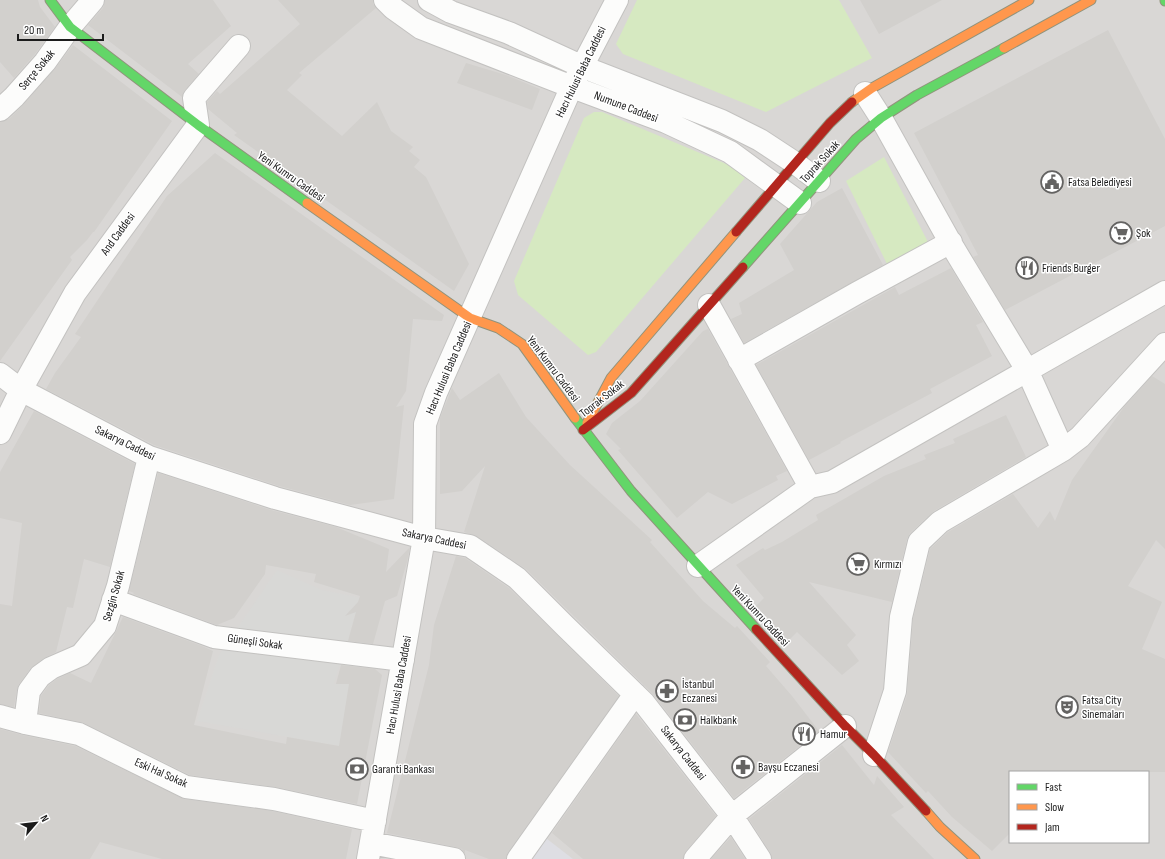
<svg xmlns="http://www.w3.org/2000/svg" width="1165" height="859" viewBox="0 0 1165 859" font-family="'Sofia Sans Condensed',sans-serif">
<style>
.residential{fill:#d9d7d5;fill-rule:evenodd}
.religious{fill:#d8d8d6}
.grass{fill:#d6e9c1}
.plaza{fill:#dedee3}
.building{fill:#d2d0cd}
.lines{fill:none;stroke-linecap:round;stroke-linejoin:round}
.street-casing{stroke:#c3c2c0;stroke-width:24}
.fast-casing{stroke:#91937c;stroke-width:11}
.slow-casing{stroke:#91937c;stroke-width:11}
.jam-casing{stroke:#91937c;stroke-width:11}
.street{stroke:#fcfcfb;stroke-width:22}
.fast{stroke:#63d668;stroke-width:9}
.slow{stroke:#ff974d;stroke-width:9}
.jam{stroke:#b3261e;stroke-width:9}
.labels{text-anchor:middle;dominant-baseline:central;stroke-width:3;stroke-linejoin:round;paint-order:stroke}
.street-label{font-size:12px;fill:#1c1c1c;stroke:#fff}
.poi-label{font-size:12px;fill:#1c1c1c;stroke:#fff;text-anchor:start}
</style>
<rect width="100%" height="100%" fill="#eae8e4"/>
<path class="residential" d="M0 0H1165V859H0ZM1010 772H1148V842H1010Z"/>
<path class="religious" d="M277 570 322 590 382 602 379 621 355 614 349 636 366 640 364 667 339 666 334 684H349L340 746 197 721 219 655Z"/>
<path class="grass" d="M637 0H839L872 58 766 112 623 54 616 44Z
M594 112H602L731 166 745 178 596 352 588 355 518 295 514 281 584 118Z
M884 157 929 244 888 266 846 181Z"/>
<path class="plaza" d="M542 835 573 859H527Z"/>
<path class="building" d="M0 0H38L40 7 55 27 35 54 14 78 0 62Z
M105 0H213L231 26 188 64 199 74 185 90 182 97 88 25 103 8Z
M278 0H373V4L376 8 299 73 302 75 287 90 342 136 377 102 391 131 413 147 409 151 420 160 414 167 426 177 469 264 454 291 234 135 237 133 208 109 207 102 217 91 220 94 300 24Z
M860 0H942L879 34Z
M1108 30 1165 139V226L1005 310 973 257 978 255 914 133Z
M73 45 172 121 94 232H93L87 240 70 257 72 260 0 361V122L9 119 23 105 54 70Z
M466 63 506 75 540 89 532 110 457 83Z
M215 153 444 315 442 321 413 319 406 391 396 407 404 405 394 499 350 505 279 486 154 445 46 389 55 373 81 337 75 334 167 196Z
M842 188 883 265 744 343 731 319 742 314 739 303 794 270 780 244 817 202Z
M951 268 983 322 976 325 992 356 930 389 932 393 840 442 841 443 809 460 756 365 895 287 899 295Z
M708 329 787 471 776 476 778 480 732 504 708 492 677 518 618 450 621 449 606 434 612 423 640 401 703 331Z
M499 373 526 417 570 465 652 540 650 542 703 601 735 628 737 626 770 662 766 666 792 696 819 731 734 798 653 694 526 569 477 536 464 532 485 466 462 491 440 494V418L452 388 460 400Z
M1152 376 1165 384V549L1156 540 1128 586 1162 602 1142 649 1165 659V772H1010V833L992 851 952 817 928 791 926 793 888 752 907 695 913 619 930 549 948 532 1013 494 1038 528 1050 511 1055 521 1072 480 1124 407Z
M34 411 135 464 110 567 84 559 73 608 67 607 56 652 44 658 30 669 19 684 17 689 14 707 0 704V604L12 606 22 523 0 518V472Z
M1006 415 1026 457 934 511 910 533 907 539 892 602 809 582 856 635 847 645 859 661 842 675 797 632 786 643 754 608 764 598 736 565 763 548 765 550 782 542 818 520 816 515 884 476 926 459 924 455 955 443 953 439Z
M158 473 271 510 336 527 389 549 386 572 410 547 407 562 397 596 385 601 373 644 348 641 356 612 345 616 358 602 360 596 314 582 316 574 266 565 265 574 234 618 217 625 133 594 134 593 129 591Z
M456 556 465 558 509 588 619 696 508 852 506 859H489L465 850V854L462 849 456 847 387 833 429 665 434 625Z
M123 617 202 646 213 651 194 725 286 744 287 737 339 746 349 684H336L341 665 375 669 382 675 357 804 276 787 190 775 84 723 39 713 41 696 49 685 57 679 70 673 91 683Z
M636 714 716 816 686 851 683 859H583L552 833Z
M0 729 22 735 75 746 184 799 272 811 352 829 346 859H162L100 842 90 859H0Z
M842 745 874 785 877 776 904 807 891 815 934 859H772L770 852 749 819Z
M731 837 745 859H711Z"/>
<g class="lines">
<g class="street-casing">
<path id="street" d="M385 0 393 8 421 28 567 85 666 122 730 152 800 203
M429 0 451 12 509 33 583 67 722 121 760 140 795 163 819 181
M865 93 881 118 954 249 1027 370 1063 450
M0 110 14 97 45 62 70 27 93 0
M709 305 810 487
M739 360 857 293 951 242
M0 374 21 390 149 457 275 498 424 538 470 546 517 578 565 626 644 703 732 816 760 859
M0 433 21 390 75 293 198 125 194 98 239 46
M698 566 810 487 832 482 1165 292
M113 600 214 637 403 660
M0 716 25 723 79 734 186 787 274 799 375 821
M25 723 29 691 40 676 51 668 81 655 105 626 118 586 149 457
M874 755 895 691 901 617 919 542 940 522 1063 450 1080 437 1165 344
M371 843 454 859
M368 859 424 538 425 424 436 393 572 86 617 0
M518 859 635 694
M695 859 732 816 845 726"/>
</g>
<g class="fast-casing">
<path id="fast" d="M50 0 70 27 198 125 307 203
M1165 0V1
M743 267 856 139 881 118 917 95 1004 48
M575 418 631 491 756 629"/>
</g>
<g class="slow-casing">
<path id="slow" d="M1004 48 1091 0
M852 102 872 88 1029 0
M307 203 470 318 498 328 522 344 575 418
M587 423 611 378 736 232
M926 811 940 827 975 859"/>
</g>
<g class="jam-casing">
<path id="jam" d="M736 232 830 123 852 102
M583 430 631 393 743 267
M756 629 845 726 874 755 926 811"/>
</g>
<use href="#street" class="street"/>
<use href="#fast" class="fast"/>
<use href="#slow" class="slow"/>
<use href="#jam" class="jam"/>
</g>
<defs>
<g id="civic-ring" transform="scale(1.15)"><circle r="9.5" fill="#fff" stroke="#646362" stroke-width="1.5"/><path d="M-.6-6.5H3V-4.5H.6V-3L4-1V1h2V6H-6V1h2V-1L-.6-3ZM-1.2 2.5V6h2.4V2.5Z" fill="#646362"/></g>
<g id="supermarket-ring" transform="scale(1.15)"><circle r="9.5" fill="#fff" stroke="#646362" stroke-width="1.5"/><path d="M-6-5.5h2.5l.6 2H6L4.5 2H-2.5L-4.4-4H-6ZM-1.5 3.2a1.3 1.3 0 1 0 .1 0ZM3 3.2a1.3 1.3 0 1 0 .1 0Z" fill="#646362"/></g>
<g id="restaurant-ring" transform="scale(1.15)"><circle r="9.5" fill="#fff" stroke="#646362" stroke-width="1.5"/><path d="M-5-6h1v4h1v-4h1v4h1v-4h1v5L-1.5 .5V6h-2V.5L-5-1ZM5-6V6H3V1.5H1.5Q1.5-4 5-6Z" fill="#646362"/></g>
<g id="pharmacy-ring" transform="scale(1.15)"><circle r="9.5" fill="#fff" stroke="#646362" stroke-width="1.5"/><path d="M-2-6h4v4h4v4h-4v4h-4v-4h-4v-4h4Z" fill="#646362"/></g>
<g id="theatre-ring" transform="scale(1.15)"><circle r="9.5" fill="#fff" stroke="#646362" stroke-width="1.5"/><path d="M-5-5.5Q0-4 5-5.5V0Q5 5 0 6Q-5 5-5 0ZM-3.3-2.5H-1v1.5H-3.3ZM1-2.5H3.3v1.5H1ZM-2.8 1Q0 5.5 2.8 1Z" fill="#646362"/></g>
<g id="bank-ring" transform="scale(1.15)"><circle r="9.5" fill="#fff" stroke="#646362" stroke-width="1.5"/><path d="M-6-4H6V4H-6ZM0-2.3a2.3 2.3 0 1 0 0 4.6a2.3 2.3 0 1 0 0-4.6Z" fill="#646362"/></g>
</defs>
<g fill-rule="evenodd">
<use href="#civic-ring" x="1052" y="182"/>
<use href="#supermarket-ring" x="1121" y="233"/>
<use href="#restaurant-ring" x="1027" y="268"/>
<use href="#supermarket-ring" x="858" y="564"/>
<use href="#pharmacy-ring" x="667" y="691"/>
<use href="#theatre-ring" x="1067" y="707"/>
<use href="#bank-ring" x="685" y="720"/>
<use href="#restaurant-ring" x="804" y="734"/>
<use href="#pharmacy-ring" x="743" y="767"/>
<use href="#bank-ring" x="357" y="769"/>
</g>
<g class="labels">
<g class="street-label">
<text transform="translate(37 70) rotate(-50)">Serçe Sokak</text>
<text transform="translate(581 72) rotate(-64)">Hacı Hulusi Baba Caddesi</text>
<text transform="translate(626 107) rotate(21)">Numune Caddesi</text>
<text transform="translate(820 162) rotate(-48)">Toprak Sokak</text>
<text transform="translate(291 177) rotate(35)">Yeni Kumru Caddesi</text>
<text transform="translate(118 234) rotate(-54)">And Caddesi</text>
<text transform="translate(449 368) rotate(-67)">Hacı Hulusi Baba Caddesi</text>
<text transform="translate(553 369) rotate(53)">Yeni Kumru Caddesi</text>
<text transform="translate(602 399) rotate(-38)">Toprak Sokak</text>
<text transform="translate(125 443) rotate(26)">Sakarya Caddesi</text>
<text transform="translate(434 539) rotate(12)">Sakarya Caddesi</text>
<text transform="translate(114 596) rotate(-74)">Sezgin Sokak</text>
<text transform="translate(760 616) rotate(47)">Yeni Kumru Caddesi</text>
<text transform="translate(255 642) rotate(8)">Güneşli Sokak</text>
<text transform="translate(399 685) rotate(-80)">Hacı Hulusi Baba Caddesi</text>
<text transform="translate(683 753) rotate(52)">Sakarya Caddesi</text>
<text transform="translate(161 773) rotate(24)">Eski Hal Sokak</text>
</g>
<g class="poi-label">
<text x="1068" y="182">Fatsa Belediyesi</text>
<text x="1136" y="233">Şok</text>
<text x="1042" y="268">Friends Burger</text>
<text x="874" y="564">Kırmızı</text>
<text x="682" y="684">İstanbul<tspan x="682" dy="14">Eczanesi</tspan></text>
<text x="1082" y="700">Fatsa City<tspan x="1082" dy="14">Sinemaları</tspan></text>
<text x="700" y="720">Halkbank</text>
<text x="820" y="734">Hamur</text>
<text x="758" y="767">Bayşu Eczanesi</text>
<text x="372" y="769">Garanti Bankası</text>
</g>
</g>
<rect x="1009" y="771" width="140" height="72" fill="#ffffff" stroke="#a4a4a4"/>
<rect x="1017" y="784" width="20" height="6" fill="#63d668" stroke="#a4a4a4"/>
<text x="1045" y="791" font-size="12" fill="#1c1c1c">Fast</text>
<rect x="1017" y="804" width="20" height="6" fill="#ff974d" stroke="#a4a4a4"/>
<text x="1045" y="811" font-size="12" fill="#1c1c1c">Slow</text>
<rect x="1017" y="824" width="20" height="6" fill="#b3261e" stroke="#a4a4a4"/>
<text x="1045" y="831" font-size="12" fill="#1c1c1c">Jam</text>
<g transform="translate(36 823) rotate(62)" stroke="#ffffff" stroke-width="3" paint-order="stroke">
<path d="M0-3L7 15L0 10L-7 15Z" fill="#1c1c1c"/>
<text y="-6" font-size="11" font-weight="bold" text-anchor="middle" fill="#1c1c1c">N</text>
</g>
<path d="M18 34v6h85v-6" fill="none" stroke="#1c1c1c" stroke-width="2"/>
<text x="24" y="34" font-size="12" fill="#1c1c1c" stroke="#ffffff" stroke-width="3" paint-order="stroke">20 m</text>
</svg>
